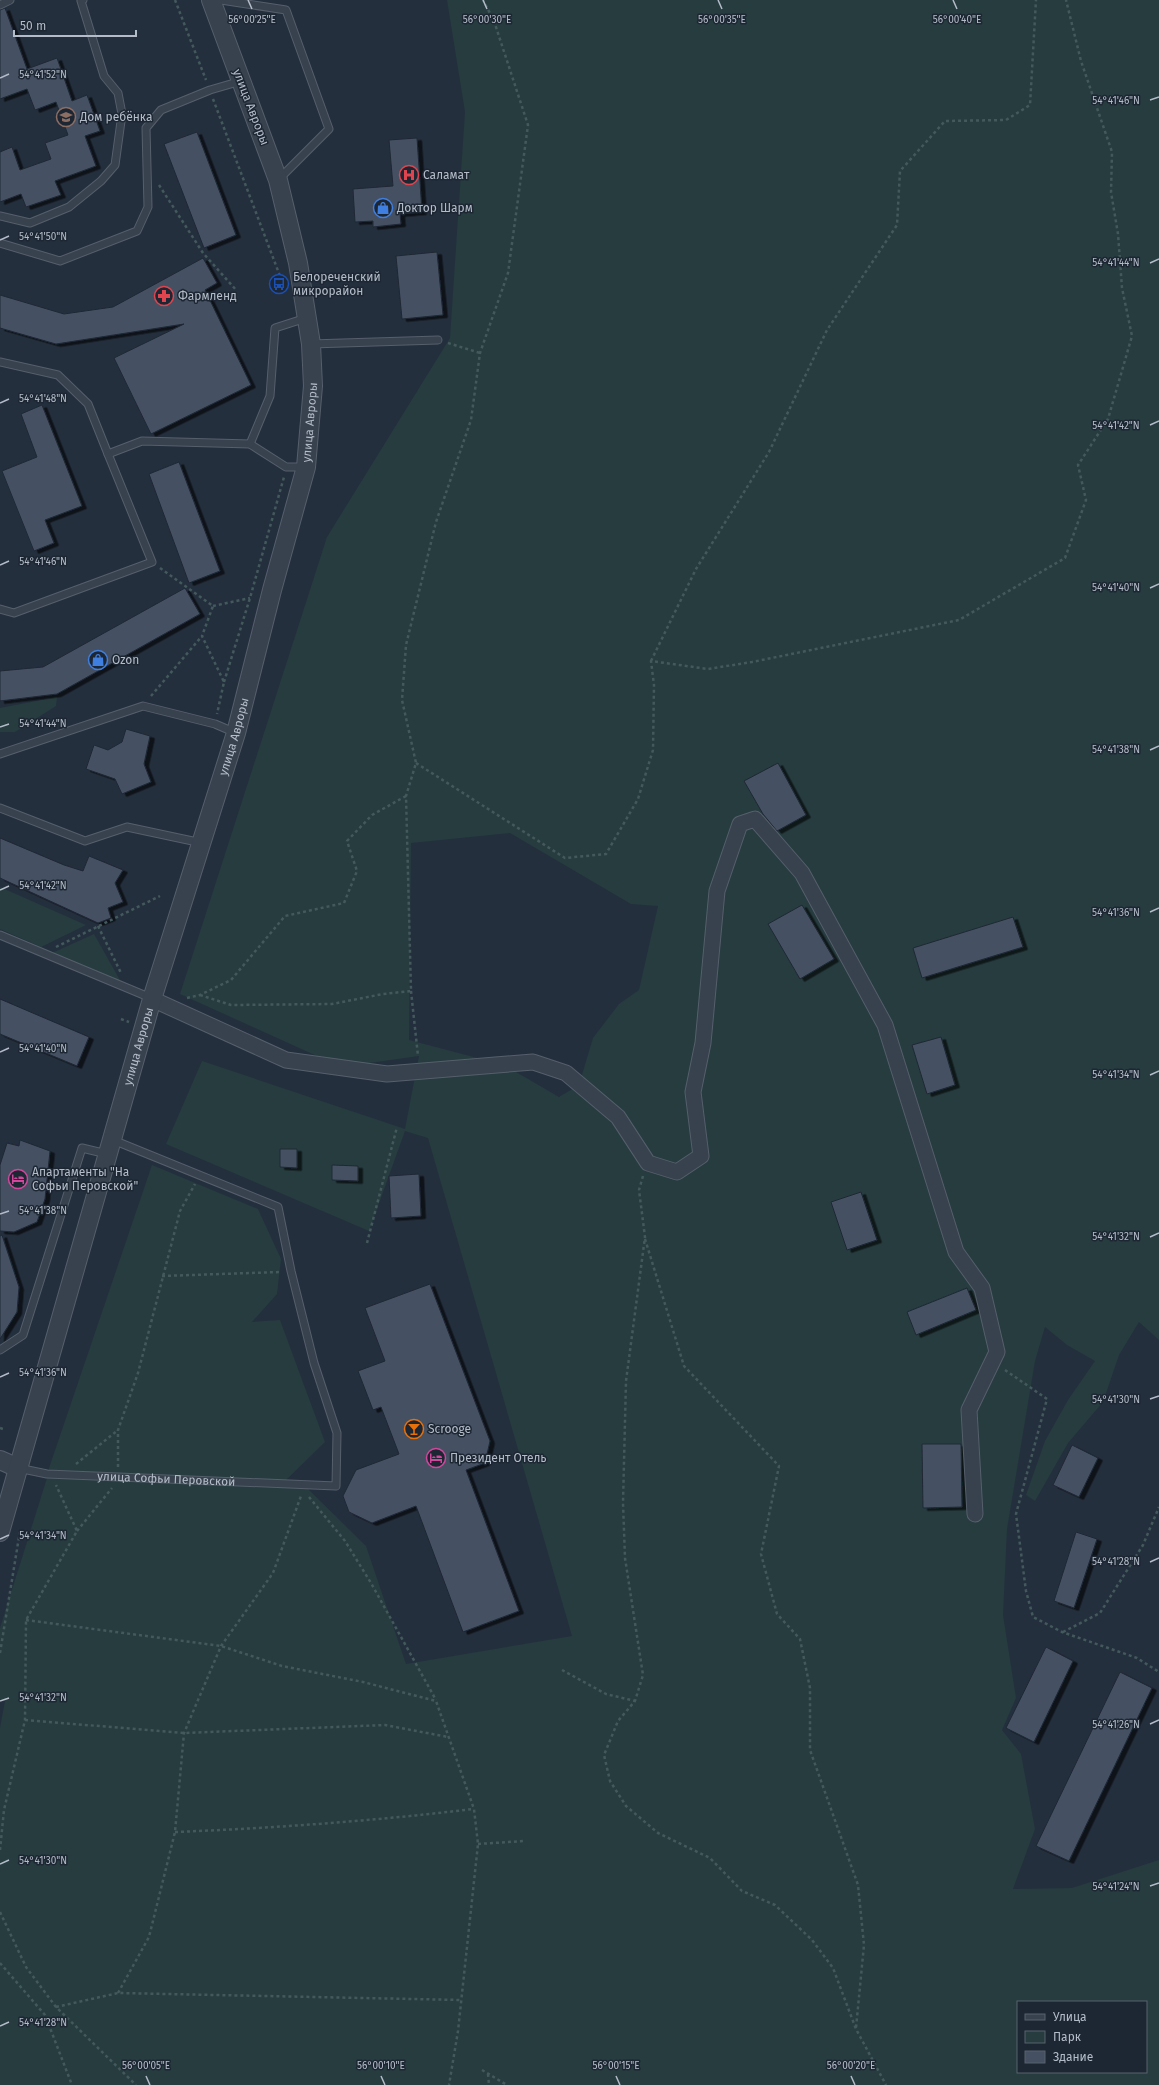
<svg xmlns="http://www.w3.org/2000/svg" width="1159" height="2085" viewBox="0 0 1159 2085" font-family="'Fira Sans',sans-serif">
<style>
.green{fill:#263c3f;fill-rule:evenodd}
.building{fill:#455162;stroke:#1f2835;filter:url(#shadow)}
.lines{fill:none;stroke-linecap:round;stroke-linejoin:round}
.service-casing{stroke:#565f6c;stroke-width:9}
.minor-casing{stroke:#565f6c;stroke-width:17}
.tertiary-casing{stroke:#565f6c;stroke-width:20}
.path{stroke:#44595c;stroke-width:2.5;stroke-dasharray:3 3;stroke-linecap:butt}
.service{stroke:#38414e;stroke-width:7}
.minor{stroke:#38414e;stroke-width:15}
.tertiary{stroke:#38414e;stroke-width:18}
.ticks{fill:none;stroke:#b4bcc9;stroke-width:1.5}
.labels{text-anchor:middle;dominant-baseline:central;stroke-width:3;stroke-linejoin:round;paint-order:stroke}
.street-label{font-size:12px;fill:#b4bcc9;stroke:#1d2633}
.poi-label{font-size:12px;fill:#b4bcc9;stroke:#1d2633;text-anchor:start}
.ticks-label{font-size:10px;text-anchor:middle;fill:#b4bcc9;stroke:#1d2633;stroke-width:3;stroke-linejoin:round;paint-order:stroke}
</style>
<defs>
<filter id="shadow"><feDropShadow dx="4.5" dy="2.5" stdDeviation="0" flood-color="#0009"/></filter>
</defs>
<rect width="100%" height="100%" fill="#242f3e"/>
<path class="green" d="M447 0H1159V1340L1139 1322 1119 1355 1103 1402 1068 1443 1035 1501 1026 1495 1045 1441 1068 1400 1095 1361 1067 1345 1045 1327 1035 1361 1007 1529 1003 1615 1016 1698 1002 1730 1021 1754 1035 1829 1013 1889 1072 1888 1159 1860V2085H0V1728L5 1701 0 1699V1628L47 1478 306 1487 366 1546 406 1664 572 1636 428 1138 405 1131 369 1231 166 1144 202 1061 405 1129 419 1056 341 1067 180 994 327 537 450 338 465 112ZM510 833 631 904 658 906 639 990 619 1004 593 1038 579 1085 559 1097 504 1065 409 1040 411 843ZM1018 2002H1146V2072H1018Z
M57 697 56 706 15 732H0V708Z
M0 887 86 925 41 947 0 929Z
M94 934 121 982 52 953Z
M152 1165 258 1209 281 1259 277 1294 252 1322 280 1320 325 1442 286 1480 48 1471Z"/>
<path class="building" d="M5 8 27 69 57 58 72 101 87 95 100 131 85 136 96 166 55 181 61 195 26 207 21 194 0 202V152L12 147 20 170 51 159 45 143 68 135 56 102 35 110 27 89 0 99V10Z
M197 132 236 235 204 248 164 144Z
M417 138 422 212 400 214 401 224 373 227V221L355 222 353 189 393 186 389 140Z
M437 252 443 315 402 319 396 256Z
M203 258 217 283 205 290 251 385 151 434 114 358 184 324 56 344 0 328V295L64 314 113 307Z
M42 405 82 506 45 520 54 543 34 551 2 471 37 457 21 414Z
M179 462 220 571 189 583 149 474Z
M185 588 200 614 57 694 0 701V671L43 667Z
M126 729 150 736 144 764 151 782 122 794 115 779 86 769 94 745 108 750 122 742Z
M778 763 806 815 777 831 763 814 744 781Z
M0 838 64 865 83 871 89 856 123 870 115 883 123 902 108 908 111 918 98 923 0 878Z
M802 905 834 959 800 979 768 924Z
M1013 917 1023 947 922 978 913 948Z
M0 999 89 1037 77 1066 0 1034Z
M941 1037 955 1085 927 1094 912 1045Z
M20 1140 50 1151 45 1199 37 1222 14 1232 0 1231V1165L7 1143 19 1146Z
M280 1149H297V1168L280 1167Z
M332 1165 358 1166V1181L332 1180Z
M419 1174 421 1216 391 1218 389 1176Z
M861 1192 877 1240 847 1250 831 1202Z
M2 1235 19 1287 17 1312 0 1339V1236Z
M430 1284 490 1441 485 1463 466 1470 519 1611 463 1632 416 1506 372 1523 349 1512 343 1496 356 1470 399 1454 381 1407 373 1410 358 1371 385 1361 365 1308Z
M967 1288 976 1310 916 1335 907 1312Z
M922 1444H961L962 1507 923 1508Z
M1072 1445 1098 1458 1079 1497 1053 1485Z
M1076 1532 1097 1539 1074 1608 1054 1601Z
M1046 1647 1073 1661 1034 1742 1006 1728Z
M1120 1672 1152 1688 1069 1861 1036 1846Z"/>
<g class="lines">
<g class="service-casing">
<g id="service">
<path d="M221 0 286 10 329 129 278 180"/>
<path d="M0 5 10 0"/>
<path d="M0 216 30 223 69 207 101 181 115 165 122 114 118 93 104 76 81 1 83 0"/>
<path d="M0 243 60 261 137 231 148 207 146 128 161 110 210 90 241 81"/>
<path d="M311 344 438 340"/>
<path d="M0 362 58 375 88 404 108 454 142 441 250 444 286 467H305"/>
<path d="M250 444 270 396 275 328 306 318"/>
<path d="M0 609 14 613 152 562 108 454"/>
<path d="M0 754 143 706 215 724 236 733"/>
<path d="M0 808 85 841 127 827 202 843"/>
<path d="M0 935 151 998"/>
<path d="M0 1350 23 1335 82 1148 107 1154"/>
<path id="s1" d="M18 1468 47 1474 336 1486 337 1433 314 1363 291 1271 278 1207 113 1140"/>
</g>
</g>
<g class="minor-casing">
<path id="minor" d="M152 999 286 1060 387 1074 533 1062 566 1073 618 1117 648 1163 677 1172 701 1156 693 1092 703 1043 717 891 740 824 755 819 802 873 885 1025 956 1252 982 1288 997 1352 969 1410 975 1514"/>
</g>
<g class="tertiary-casing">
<g id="tertiary">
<path d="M0 1460 18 1468"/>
<path id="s2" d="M0 1532 152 999 236 733 272 590 306 467 313 386 311 344 298 263 278 180 211 0"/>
</g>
</g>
<path class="path" d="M175 0 206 80
M213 99 283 284
M159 185 203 253 237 291
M448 343 480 353
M160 568 213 606 202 636 224 682 217 714
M213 606 250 598
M651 661 696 569 769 452 827 330 897 225 900 171 945 121 1006 120 1030 105 1036 0
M224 682 250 598 284 477
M151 696 202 636
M416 763 565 858 606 854 638 799 653 750 654 685 651 661 708 669 752 662 959 620 1065 558 1086 500 1078 465 1108 419 1132 336 1122 288 1118 234 1111 192 1112 152 1081 61 1066 0
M98 926 121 973
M56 947 160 896
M411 991 418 1056
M200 995 231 1005 332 1004 383 994 411 991 406 796 416 763 402 700 406 645 436 522 471 420 480 353 508 273 528 125 494 21 483 0
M187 998 200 995 231 980 285 916 344 903 357 871 347 841 372 815 406 796
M121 1019 129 1022
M643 1176 639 1190 645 1237 626 1381 623 1503 625 1558 643 1675 635 1701 618 1721 604 1755 610 1781 626 1806 658 1833 710 1858 742 1891 775 1905 812 1940 833 1968 856 2029 886 2085
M645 1239 684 1366 779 1466 761 1554 777 1614 800 1639 810 1688V1750L858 1885 864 1945 856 2028
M367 1243 397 1127
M162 1276 280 1272
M1005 1370 1047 1399 1016 1514 1026 1591 1033 1617 1062 1632 1137 1658 1159 1672
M0 1428 3 1429
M76 1464 118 1430
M118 1467V1430L138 1373 180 1211 195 1184
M309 1497 345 1541 371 1583 436 1700
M77 1531 112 1488
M26 1620 221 1646 282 1666 363 1682 436 1701 474 1809 478 1844 458 2031 449 2085
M1063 1632 1100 1613 1143 1545 1159 1507
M0 1653 20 1531
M562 1670 606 1694 635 1701
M25 1720 184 1733 385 1725 448 1737
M175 1832C275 1828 374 1821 473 1809
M478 1844 524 1841
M0 1850 4 1810 25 1720 26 1620 77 1531 56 1485
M0 1912 26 1967 56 2007 136 2085
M0 1963 45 2015 72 2085
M118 1993 149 1937 175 1832 184 1733 221 1646 273 1573 301 1496
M56 2007 118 1993 461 2000
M482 2070 507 2085
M488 2074 489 2085"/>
<use href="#service" class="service"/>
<use href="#minor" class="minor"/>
<use href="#tertiary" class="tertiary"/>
</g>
<path class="ticks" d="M248 0 252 9M483 0 487 9M718 0 722 9M953 0 957 9M0 78 9 74M1150 100 1159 97M0 240 9 236M1150 263 1159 259M0 403 9 399M1150 425 1159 421M0 565 9 561M1150 588 1159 584M0 727 9 724M1150 750 1159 746M0 890 9 886M1150 912 1159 908M0 1052 9 1048M1150 1075 1159 1071M0 1214 9 1211M1150 1237 1159 1233M0 1377 9 1373M1150 1399 1159 1396M0 1539 9 1535M1150 1562 1159 1558M0 1701 9 1698M1150 1724 1159 1720M0 1864 9 1860M1150 1886 1159 1883M0 2026 9 2022M146 2076 150 2085M381 2076 385 2085M616 2076 620 2085M851 2076 855 2085"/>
<defs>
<g id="school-ring" transform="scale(1)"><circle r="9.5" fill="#1d2633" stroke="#8d6e63" stroke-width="1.5"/><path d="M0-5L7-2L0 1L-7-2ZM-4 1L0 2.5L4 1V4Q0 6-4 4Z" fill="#8d6e63"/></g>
<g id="hospital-ring" transform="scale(1)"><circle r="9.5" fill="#1d2633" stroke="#e0444e" stroke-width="1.5"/><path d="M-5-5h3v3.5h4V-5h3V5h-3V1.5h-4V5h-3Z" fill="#e0444e"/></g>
<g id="shop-ring" transform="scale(1)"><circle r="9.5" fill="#1d2633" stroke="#3f7fe0" stroke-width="1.5"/><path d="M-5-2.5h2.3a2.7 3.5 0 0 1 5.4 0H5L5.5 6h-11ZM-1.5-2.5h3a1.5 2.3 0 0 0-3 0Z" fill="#3f7fe0"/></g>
<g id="bus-ring" transform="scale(1)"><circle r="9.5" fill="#1d2633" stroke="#1a4fb4" stroke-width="1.5"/><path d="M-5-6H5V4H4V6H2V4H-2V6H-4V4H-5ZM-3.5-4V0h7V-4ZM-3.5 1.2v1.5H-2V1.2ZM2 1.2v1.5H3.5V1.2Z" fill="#1a4fb4"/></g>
<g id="pharmacy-ring" transform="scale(1)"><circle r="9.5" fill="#1d2633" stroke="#e0444e" stroke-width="1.5"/><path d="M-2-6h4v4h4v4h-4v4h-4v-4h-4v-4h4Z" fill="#e0444e"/></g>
<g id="hotel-ring" transform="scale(1)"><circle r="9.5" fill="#1d2633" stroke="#d1479c" stroke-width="1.5"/><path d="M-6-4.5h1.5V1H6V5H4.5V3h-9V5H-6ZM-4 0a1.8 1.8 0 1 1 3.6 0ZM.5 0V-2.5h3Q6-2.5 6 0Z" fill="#d1479c"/></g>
<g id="bar-ring" transform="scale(1)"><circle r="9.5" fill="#1d2633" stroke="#e8710a" stroke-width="1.5"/><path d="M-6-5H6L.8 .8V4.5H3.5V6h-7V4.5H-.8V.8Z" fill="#e8710a"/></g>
</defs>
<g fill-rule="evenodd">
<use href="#school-ring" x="66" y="117"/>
<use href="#hospital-ring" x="409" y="175"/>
<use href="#shop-ring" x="383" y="208"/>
<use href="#bus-ring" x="279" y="284"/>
<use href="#pharmacy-ring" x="164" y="296"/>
<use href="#shop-ring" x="98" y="660"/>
<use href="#hotel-ring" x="18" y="1179"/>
<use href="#bar-ring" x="414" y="1429"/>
<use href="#hotel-ring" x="436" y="1458"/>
</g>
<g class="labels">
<g class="street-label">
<text transform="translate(251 107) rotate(69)">улица Авроры</text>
<text stroke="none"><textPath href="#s2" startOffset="1153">улица Авроры</textPath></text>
<text stroke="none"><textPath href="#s2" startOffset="829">улица Авроры</textPath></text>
<text stroke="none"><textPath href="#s2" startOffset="505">улица Авроры</textPath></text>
<text stroke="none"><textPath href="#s1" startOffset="149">улица Софьи Перовской</textPath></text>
</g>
<g class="poi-label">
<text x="80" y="117">Дом ребёнка</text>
<text x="423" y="175">Саламат</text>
<text x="397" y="208">Доктор Шарм</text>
<text x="293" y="277">Белореченский<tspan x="293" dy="14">микрорайон</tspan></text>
<text x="178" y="296">Фармленд</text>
<text x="112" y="660">Ozon</text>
<text x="32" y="1172">Апартаменты "На<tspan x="32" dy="14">Софьи Перовской"</tspan></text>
<text x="428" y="1429">Scrooge</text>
<text x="450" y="1458">Президент Отель</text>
</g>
</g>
<g class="ticks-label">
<text x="957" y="23">56°00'40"E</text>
<text x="252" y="23">56°00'25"E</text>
<text x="487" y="23">56°00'30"E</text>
<text x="722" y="23">56°00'35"E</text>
<text x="43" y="78">54°41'52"N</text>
<text x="1116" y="104">54°41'46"N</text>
<text x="43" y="240">54°41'50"N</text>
<text x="1116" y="266">54°41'44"N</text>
<text x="43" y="402">54°41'48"N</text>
<text x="1116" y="429">54°41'42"N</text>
<text x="43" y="565">54°41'46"N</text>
<text x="1116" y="591">54°41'40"N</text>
<text x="43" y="727">54°41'44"N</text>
<text x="1116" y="753">54°41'38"N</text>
<text x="43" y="889">54°41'42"N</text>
<text x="1116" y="916">54°41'36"N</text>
<text x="43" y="1052">54°41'40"N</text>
<text x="1116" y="1078">54°41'34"N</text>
<text x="43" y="1214">54°41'38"N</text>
<text x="1116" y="1240">54°41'32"N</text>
<text x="43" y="1376">54°41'36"N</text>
<text x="1116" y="1403">54°41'30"N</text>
<text x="43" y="1539">54°41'34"N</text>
<text x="1116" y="1565">54°41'28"N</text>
<text x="43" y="1701">54°41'32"N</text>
<text x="1116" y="1728">54°41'26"N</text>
<text x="43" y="1864">54°41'30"N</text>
<text x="1116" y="1890">54°41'24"N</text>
<text x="43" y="2026">54°41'28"N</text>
<text x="146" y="2069">56°00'05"E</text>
<text x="381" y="2069">56°00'10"E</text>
<text x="616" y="2069">56°00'15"E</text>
<text x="851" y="2069">56°00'20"E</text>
</g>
<rect x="1017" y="2001" width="130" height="72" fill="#1d2633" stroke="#59626f"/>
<rect x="1025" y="2014" width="20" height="6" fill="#38414e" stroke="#59626f"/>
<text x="1053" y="2021" font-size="12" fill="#b4bcc9">Улица</text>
<rect x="1025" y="2031" width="20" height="12" fill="#263c3f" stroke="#59626f"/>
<text x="1053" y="2041" font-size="12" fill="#b4bcc9">Парк</text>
<rect x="1025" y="2051" width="20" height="12" fill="#455162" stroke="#59626f"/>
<text x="1053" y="2061" font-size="12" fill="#b4bcc9">Здание</text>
<path d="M14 30v6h122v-6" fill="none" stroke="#b4bcc9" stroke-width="2"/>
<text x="20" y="30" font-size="12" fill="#b4bcc9" stroke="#1d2633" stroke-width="3" paint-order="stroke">50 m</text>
</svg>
